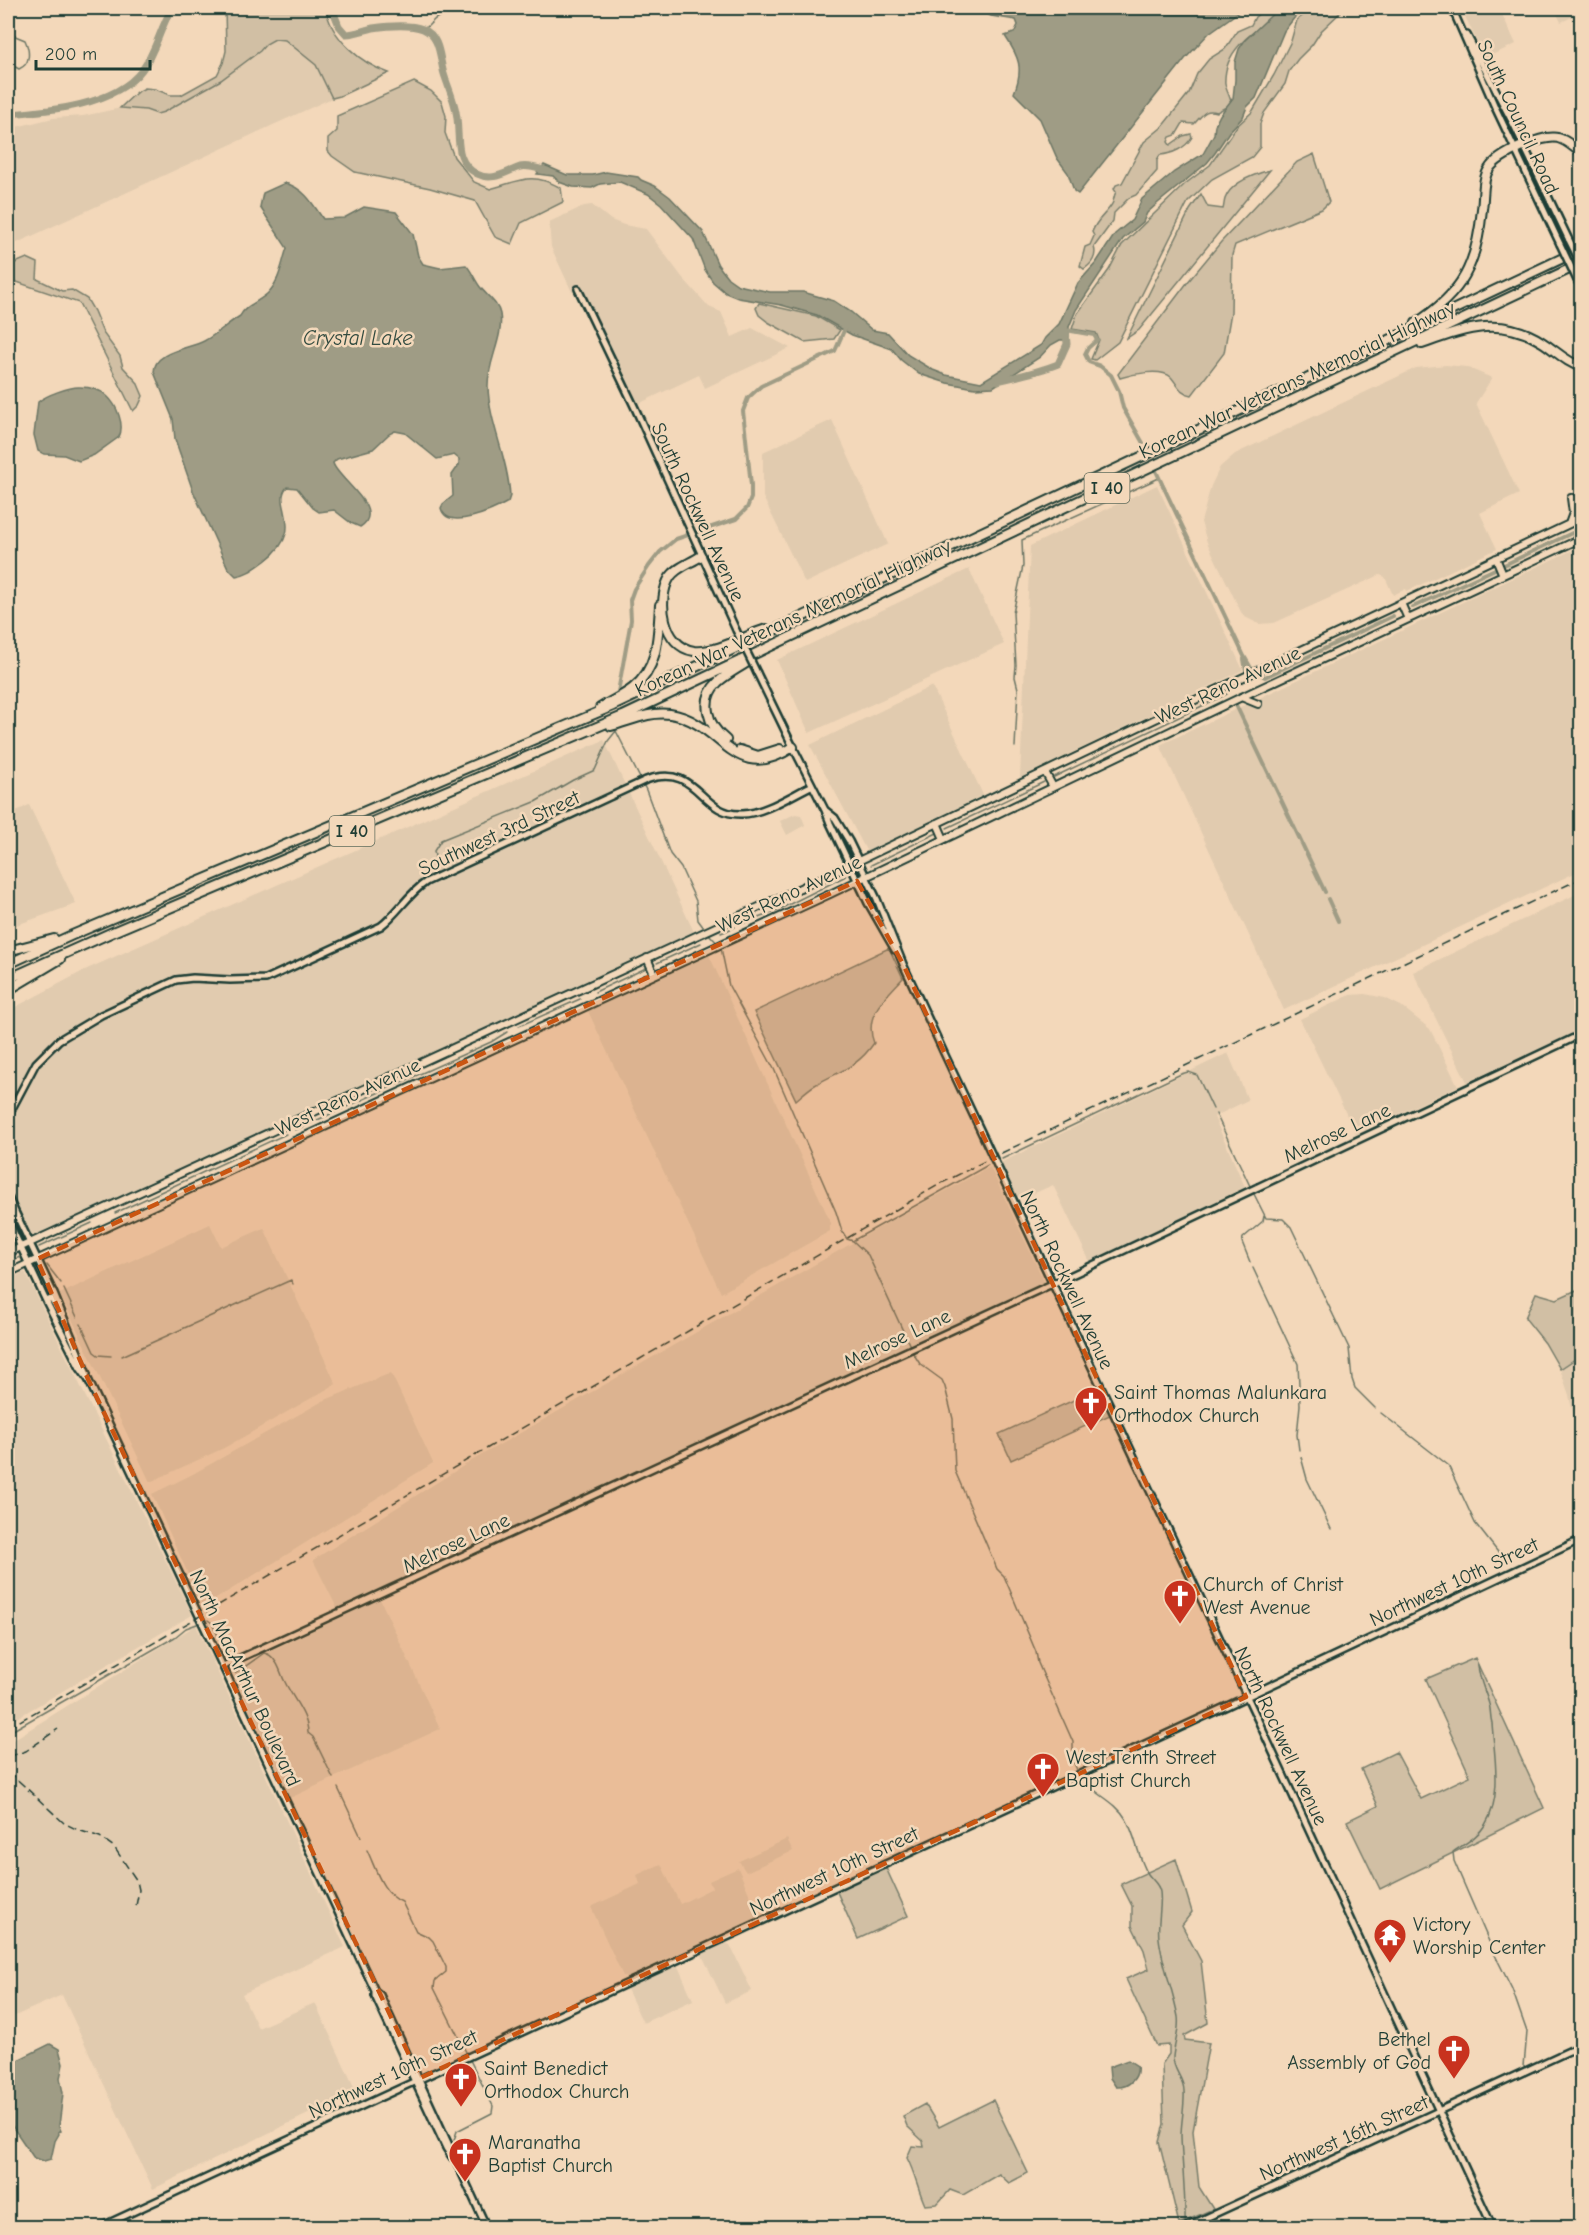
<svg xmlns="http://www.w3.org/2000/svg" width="1589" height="2235" viewBox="0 0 1589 2235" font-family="'Comic Neue',sans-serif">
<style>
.built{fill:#e1cbaf}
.green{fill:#d1bfa4;stroke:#787e6c;stroke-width:1.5}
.water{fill:#9f9c85;stroke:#6c7665;stroke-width:1.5}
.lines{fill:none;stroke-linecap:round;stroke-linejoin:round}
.stream{stroke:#6c7665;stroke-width:1.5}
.canal{stroke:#9f9c85;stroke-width:4}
.river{stroke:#9f9c85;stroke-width:7}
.tertiary-casing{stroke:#1f3d34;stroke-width:10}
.secondary-casing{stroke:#1f3d34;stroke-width:10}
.primary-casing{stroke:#1f3d34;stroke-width:10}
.motorway-casing{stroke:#1f3d34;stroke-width:12}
.tertiary{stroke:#f3d8ba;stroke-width:5}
.secondary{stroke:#f3d8ba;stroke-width:5}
.primary{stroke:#f3d8ba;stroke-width:6}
.motorway{stroke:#f3d8ba;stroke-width:8}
.rail{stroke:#1f3d34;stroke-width:1.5;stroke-dasharray:9 4.5;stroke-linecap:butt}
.tertiary-bridge-casing{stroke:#1f3d34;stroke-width:10;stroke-linecap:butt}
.secondary-bridge-casing{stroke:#1f3d34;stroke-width:10;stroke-linecap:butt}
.tertiary-bridge{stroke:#f3d8ba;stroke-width:5}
.secondary-bridge{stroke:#f3d8ba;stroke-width:5}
.marked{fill:#ca5512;fill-opacity:0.2;stroke:#ca5512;stroke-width:4.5;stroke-dasharray:12 8;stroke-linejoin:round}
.labels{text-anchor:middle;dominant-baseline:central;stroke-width:5;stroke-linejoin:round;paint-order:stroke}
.shield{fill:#f3d8ba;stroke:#5f6c5c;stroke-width:1.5}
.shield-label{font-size:18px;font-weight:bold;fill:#1f3d34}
.street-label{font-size:20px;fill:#1f3d34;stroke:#f3d8ba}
.poi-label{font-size:20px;fill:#1f3d34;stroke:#f3d8ba;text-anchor:start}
.water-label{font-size:21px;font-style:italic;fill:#324b40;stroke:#f3d8ba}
</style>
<rect width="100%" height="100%" fill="#f3d8ba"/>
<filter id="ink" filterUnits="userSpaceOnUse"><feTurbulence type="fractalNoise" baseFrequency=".0167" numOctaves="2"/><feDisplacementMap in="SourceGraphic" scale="12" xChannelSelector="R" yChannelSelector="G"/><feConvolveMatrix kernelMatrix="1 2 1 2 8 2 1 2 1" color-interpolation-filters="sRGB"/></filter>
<g filter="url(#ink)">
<path class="built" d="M1461 8H1499L1516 44 1485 58Z
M1554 8H1581V13L1561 22Z
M275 39 285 40 316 65 332 98 8 247V129L53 118 83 116 121 108 146 110 157 114 221 80 260 51 266 44Z
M592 205 611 220 624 225 646 229 682 277 709 307 721 312 732 337 752 328 790 348 705 388 699 375 636 405 581 289 572 292 551 247 549 222 584 206Z
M1446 365 1466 367 1492 378 1476 403 1519 494 1480 513 1497 549 1407 591 1406 589 1393 595 1385 577 1380 575 1274 623 1259 624 1245 617 1241 612 1207 542 1201 522 1211 486 1220 467 1235 454 1416 368Z
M832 420 888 544 805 583 763 497V452Z
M1157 485 1243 670 1020 778 1030 546Z
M1581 546V870L1284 1010 1160 745Z
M969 569 1004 644 809 733 777 660Z
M932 686 983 795 867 852 810 745Z
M604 740 694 932 32 1237 8 1184V1011L87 969Z
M29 805 76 904 8 928V815Z
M795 814 801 815 805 825 787 835 780 821Z
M1581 892V1029L1467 1082 1413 972Z
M709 955 830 1221V1231L721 1293 587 1009Z
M1365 994 1385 998 1401 1006 1430 1029 1458 1086 1356 1134 1300 1019 1350 995Z
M1228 1053 1248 1100 1214 1117 1245 1187 1090 1262 1053 1185 1019 1200 1000 1163Z
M990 1167 1045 1283 338 1610 313 1560 473 1460 896 1218Z
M210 1224 221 1247 264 1228 336 1384 224 1448 150 1482 60 1294Z
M25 1272 192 1615 8 1723V1280Z
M1581 1355V1432L1577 1434 1569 1395 1560 1369Z
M391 1373 433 1463 203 1607 152 1494 191 1475 323 1401Z
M380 1599 440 1729 290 1798 232 1669Z
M196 1625 345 1947 242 1994 258 2028 315 2003 356 2091 153 2189 62 1995 8 2019V1743Z
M787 1839 793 1851 746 1872 742 1866 739 1861Z
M661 1864 680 1904 712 1888 709 1881 738 1868 757 1912 758 1917 626 1978 623 1976 591 1907 640 1884 637 1875Z
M723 1942 730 1945 752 1991 725 2003 701 1953Z
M677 1964 693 2000 643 2023 626 1987Z"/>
<path class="green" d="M225 8H326C330 38 362 64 389 73L340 96 332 98 316 65 285 40 275 39 266 44 260 51 221 80 164 112 157 114 146 110 120 108 137 92 145 88 155 89 170 95H181L217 75 223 63 226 51Z
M1270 8H1277L1274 19C1250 33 1223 52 1225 84 1226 90 1230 96 1231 102L1228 106 1217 112C1204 108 1202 116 1194 124L1183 123 1176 135 1170 137 1168 142 1170 145 1183 136 1191 134 1192 137C1186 148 1172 154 1160 155L1157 160V171L1136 195 1129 198 1114 213 1113 221 1094 247C1097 256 1092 264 1084 269L1080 266 1085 247 1090 245 1094 236 1092 232C1097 218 1109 212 1113 202 1114 198 1114 195 1116 192L1114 189 1116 185 1122 183 1144 142 1161 128 1189 93 1197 74 1209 59 1225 49 1237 31 1251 25 1255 17 1260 13 1265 14Z
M1313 8H1345L1321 31 1312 45 1298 59 1289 71 1285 84 1264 113 1260 124V147L1252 157 1212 179 1188 202 1118 342 1095 360 1091 359 1099 340 1096 333 1072 329 1077 314 1109 270 1122 245 1185 184 1210 165 1237 126 1252 112 1274 75 1291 41 1297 20Z
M414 82 431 91 442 102 446 116 445 133 454 157 474 182 490 189C520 181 531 171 561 188L563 202 521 223 512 244 495 237 475 201 430 188 355 172 332 156 328 151V139L337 131V116Z
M1314 154 1329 202 1322 209 1235 245 1232 255 1231 312 1224 353 1192 395C1180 393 1178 385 1171 377 1161 368 1132 374 1120 378L1118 374 1187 283 1221 242 1297 162Z
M1270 170 1139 330 1127 338 1190 210 1201 194 1208 207 1223 209C1224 206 1224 202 1225 199 1231 182 1255 174 1270 170Z
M27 258 38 263 37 279 62 291 72 290 87 299 94 311 103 333 120 356 123 367 137 382 143 396 139 405 133 411 79 303 8 279V266Z
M759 303 816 316 840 330 834 339 804 342 768 322 759 315 756 308Z
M889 948 903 978C885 998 863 1015 874 1043 857 1068 839 1071 815 1085 808 1089 802 1095 796 1100L754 1012Z
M1581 1288V1355L1560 1369 1545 1343 1525 1318 1536 1293 1557 1299Z
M1098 1389 1110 1415 1011 1460 999 1434Z
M1475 1658 1544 1808 1380 1889 1347 1821 1378 1806 1361 1769 1396 1752 1421 1799 1470 1776 1426 1679Z
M1176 1859 1192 1912 1182 1925 1201 1961 1208 2023 1184 2036 1185 2040 1209 2043 1193 2131 1199 2187 1213 2209 1179 2224 1159 2142 1164 2124 1162 2064 1169 2054V2045L1157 2046 1126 1979 1149 1969 1144 1950 1132 1926V1906L1121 1884Z
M886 1868 908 1916 858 1939 837 1892 840 1888Z
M993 2100 1028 2173 1009 2183 999 2174 963 2195 950 2190 937 2204 925 2205C918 2190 915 2173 907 2158L912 2146 924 2147 923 2141 907 2126 903 2116 925 2104 939 2127Z"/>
<path class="water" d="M976 8H1244L1209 33 1185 59 1078 194 1074 191 1068 173 1057 158 1040 119 1014 93C1024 68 1019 57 1005 36L1014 33 1018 25 1016 20 991 16Z
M1279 8H1307L1295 17 1284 31 1256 98 1247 107 1243 117 1229 132 1215 153 1207 163 1158 203 1147 213 1143 222 1123 239 1076 310 1069 327V340H1060L1051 345 1040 357 993 387 975 388 947 383 919 374 901 360 892 349 852 335 817 315 781 305 738 298 726 293 713 282 705 270 693 239 661 204 648 194 620 182 600 184 592 188 573 187 559 182 553 176 537 174 544 165 567 175H593L606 172 638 177 641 180 655 186 670 197 703 232 718 265 728 278 738 285 770 292H803L834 301 851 312 872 330 888 333 908 355 933 370 946 375 981 382 1041 345 1045 338 1059 324 1078 283 1096 263 1115 234 1132 220 1142 199 1174 172 1203 154 1214 134 1215 125 1220 115 1233 98 1235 80V62L1239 49 1245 40Z
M285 183C304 188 313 204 323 219L344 218 364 207 396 212 413 234 418 256 423 264 440 268 466 265C472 271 475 281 481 288 487 296 498 303 500 314 504 338 487 362 488 387 489 423 508 458 510 496L508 502C494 510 447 532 441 508L443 504 453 496 452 475 459 465V459L454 455 437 459 405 433 395 431 389 434 373 449 337 459 333 463C336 478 388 510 360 527L351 523 334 510 319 512 313 508 297 488 287 487C271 505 309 527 265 561 256 567 247 575 236 576L228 568 193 491 175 439 173 419 154 372C154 351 189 349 204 341 217 334 228 323 240 316 245 305 261 301 269 292 280 280 282 262 287 248L260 207 263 193Z
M79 387C89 387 100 389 107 396 117 405 125 425 119 437L94 455 79 461 64 455 44 454 38 451 34 435 38 402C46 395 69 387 79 387Z
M50 2044 59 2049 63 2064 60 2078 63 2093 59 2126 61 2131 58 2132 59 2134 55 2141 51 2159 44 2161 34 2158 8 2120V2062H14Z
M1128 2060 1137 2066C1139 2078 1128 2088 1116 2087L1110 2078 1109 2067Z"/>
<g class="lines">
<path class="stream" d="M478 8H485
M424 30 435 19 452 8
M8 33 25 40C30 51 31 64 19 69L8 63
M1015 747 1018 689 1015 677 1016 665 1013 613 1023 566 1022 540 1159 478
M1054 777 1227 694
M947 828 1044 782
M871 865 937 833
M437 867 434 851 441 840 535 802 573 780 595 770 608 741 616 731 646 790 670 854 681 868 696 901 698 920 704 928
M744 923 772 913 846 876
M721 933 735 927
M709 934 718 944
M721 948 729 986 774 1069 836 1212 842 1231 847 1239 853 1241 868 1255 910 1346
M657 963 701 943
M595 992 646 968
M519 1026 580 999
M1216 1114 1250 1186
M295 1130 491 1042 507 1032
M1002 1159 1181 1074 1188 1072 1197 1075 1213 1109
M1254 1194 1266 1218 1283 1219 1291 1227 1349 1348 1352 1379 1355 1388 1375 1408
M115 1213 286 1134
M854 1240 988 1165
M39 1247 92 1223
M8 1262 20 1257
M1250 1262 1242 1242 1243 1238 1263 1221 1264 1216
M47 1265 61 1283
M1253 1268 1298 1364 1300 1405 1297 1435 1299 1450
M64 1289 77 1317
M81 1324 94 1352 98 1355 111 1356
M913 1353 920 1364 942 1380 945 1387 953 1419 955 1471 997 1569 1004 1576 1036 1652 1038 1663 1073 1742V1761L1078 1772
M122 1356 291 1280 293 1284
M1381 1413 1448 1465 1475 1523 1501 1556V1565
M1301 1457 1307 1479 1331 1529
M208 1620 212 1623 226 1653
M1478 1665C1479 1680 1485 1690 1489 1704 1491 1710 1490 1717 1492 1723 1494 1754 1503 1797 1485 1825 1478 1837 1464 1844 1453 1852L1454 1861 1494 1953 1512 1989 1527 2032 1524 2066
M234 1672 236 1673 264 1653C269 1654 272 1656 275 1661 280 1667 281 1675 285 1682 293 1699 308 1715 308 1733L313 1737 333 1778
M8 1733 175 1637 186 1628 197 1624
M1080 1776C1093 1794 1115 1800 1126 1819 1136 1836 1138 1858 1148 1874 1152 1880 1159 1884 1160 1892 1162 1907 1157 1923 1159 1938 1162 1965 1173 1989 1178 2017 1180 2030 1174 2044 1173 2057 1173 2071 1184 2078 1184 2091 1185 2106 1181 2121 1181 2136 1182 2166 1186 2196 1185 2227
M338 1788 361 1837
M367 1850C376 1869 382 1894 402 1902L416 1931 429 1937 433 1941 446 1967V1972L435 1981 434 1988 493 2106 492 2113 457 2131 454 2140"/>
<path class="canal" d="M1066 330 1094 335 1097 340 1088 348 1085 354 1089 362 1100 366 1111 375 1119 391 1123 408 1143 443
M1156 471 1244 656 1251 668
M1504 565 1572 533
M1413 607 1495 569
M1244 659 1246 671
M1263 676 1265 677 1393 616
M618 692 631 620 630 600 634 589 649 566 660 552 676 539 736 519 747 508 751 498V485L743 411 748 398 761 386 835 351 846 326
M1236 705 1325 892
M1328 899 1338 921"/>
<path class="river" d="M332 8 339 26 346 34C356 34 364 30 373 28 387 26 410 24 423 29 442 37 439 61 445 77 449 89 454 100 456 112 461 134 452 161 477 174 493 182 505 172 520 167 529 165 539 169 547 171
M8 114C49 111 115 106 142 70 156 51 160 28 172 8
M998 381C1019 376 1038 372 1058 364L1067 344 1066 332"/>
<g class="tertiary-casing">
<path id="tertiary" d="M578 289 635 408 736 630
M757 673 793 747
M223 1666 1076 1273 1582 1034
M1184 2228 1582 2045"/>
</g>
<g class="secondary-casing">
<path id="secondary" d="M1452 8 1495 107 1560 244
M1467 35 1514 125 1569 240
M1577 280 1582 289
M793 747 825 810 830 823 868 903 895 950
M825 810 835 818 849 841 877 899 903 964 944 1053 1257 1718 1493 2228
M8 1116 36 1063 59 1040 101 1015 176 980 193 978 230 980 266 979 381 926C398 913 408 894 426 882L646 780C699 762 699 816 742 814 763 814 792 795 811 786
M8 1197 54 1294 87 1374
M8 1220 46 1301 80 1368 88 1379 375 1991 380 1995 487 2228
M46 1301 51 1299 60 1313
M375 1991V1996L446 2148 452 2157
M98 2228 1227 1706 1582 1539"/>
</g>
<g class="primary-casing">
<path id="primary" d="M1572 498 1582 506
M1569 524 1573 513 1571 498
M1576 540 1582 529
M1496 558 1503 575
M1401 603 1408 619
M1241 697 1258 704
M1045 772 1053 787
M937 823 944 839
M647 958 654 974
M8 1253 850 865 1214 691 1582 518
M8 1273 830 894 1252 692 1582 538"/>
</g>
<g class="motorway-casing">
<path id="motorway" d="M1416 323C1463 293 1477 264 1482 209 1484 197 1482 179 1489 169 1497 155 1543 134 1558 138 1567 140 1574 148 1582 153
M1422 344C1465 329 1500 315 1542 342 1555 350 1567 363 1582 367
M701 556C691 563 677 567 670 577 656 599 663 647 694 651 718 653 744 636 766 629
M600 708C611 701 623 696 633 688 659 668 658 635 660 605
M611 726C630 721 649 711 670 714 723 722 733 787 793 747
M726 740C708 726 699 700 718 682 727 674 739 668 749 661
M740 750 758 756 780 749
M8 951 54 939
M8 964 70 936 613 706 1582 249
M8 979 115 931 623 716 1582 263
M8 990 60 959"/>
</g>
<use href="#tertiary" class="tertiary"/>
<use href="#secondary" class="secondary"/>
<use href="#primary" class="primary"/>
<use href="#motorway" class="motorway"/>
<path class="rail" d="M8 1728 940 1184 993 1157 1582 878
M8 1757 26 1751 58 1729
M8 1771 64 1823 78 1830 100 1837 114 1847 137 1881 139 1890 136 1906"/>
<g class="tertiary-bridge-casing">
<path id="tertiary-bridge" d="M736 630 757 673"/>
</g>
<g class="secondary-bridge-casing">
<path id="secondary-bridge" d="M1569 240 1582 266
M1560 244 1577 280"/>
</g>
<use href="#tertiary-bridge" class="tertiary-bridge"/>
<use href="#secondary-bridge" class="secondary-bridge"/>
</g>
</g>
<path class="marked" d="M857 881 903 964 1246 1697 420 2078 88 1379 37 1259Z"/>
<defs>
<g id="church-pin" transform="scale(1.725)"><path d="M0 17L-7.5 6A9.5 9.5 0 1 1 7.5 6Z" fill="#c8321e" stroke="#f3d8ba"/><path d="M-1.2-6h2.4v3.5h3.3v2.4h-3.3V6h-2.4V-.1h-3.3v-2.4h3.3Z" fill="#fff"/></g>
<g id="temple-pin" transform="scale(1.725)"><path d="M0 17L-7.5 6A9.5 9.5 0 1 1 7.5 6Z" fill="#c8321e" stroke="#f3d8ba"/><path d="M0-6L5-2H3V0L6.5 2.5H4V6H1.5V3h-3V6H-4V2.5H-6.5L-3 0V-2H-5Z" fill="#fff"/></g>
</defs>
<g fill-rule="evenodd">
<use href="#church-pin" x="1091" y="1403"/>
<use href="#church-pin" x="1180" y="1596"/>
<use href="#church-pin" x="1043" y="1769"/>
<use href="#temple-pin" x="1390" y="1935"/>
<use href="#church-pin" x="1454" y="2051"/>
<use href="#church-pin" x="461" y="2079"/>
<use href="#church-pin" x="465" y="2154"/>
</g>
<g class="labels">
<g class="shield">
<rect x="1084.5" y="473" width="45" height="30" rx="4.5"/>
<rect x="329.5" y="816" width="45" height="30" rx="4.5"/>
</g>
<g class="shield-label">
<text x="1107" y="488">I 40</text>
<text x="352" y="831">I 40</text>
</g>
<g class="street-label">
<text transform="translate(1518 117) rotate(65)">South Council Road</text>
<text transform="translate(1297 380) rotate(-25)">Korean War Veterans Memorial Highway</text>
<text transform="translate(698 512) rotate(65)">South Rockwell Avenue</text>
<text transform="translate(793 618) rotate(-25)">Korean War Veterans Memorial Highway</text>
<text transform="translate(1228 685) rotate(-25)">West Reno Avenue</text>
<text transform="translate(499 833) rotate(-25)">Southwest 3rd Street</text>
<text transform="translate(789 894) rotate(-25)">West Reno Avenue</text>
<text transform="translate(348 1097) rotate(-25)">West Reno Avenue</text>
<text transform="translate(1337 1133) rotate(-25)">Melrose Lane</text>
<text transform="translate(1067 1280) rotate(65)">North Rockwell Avenue</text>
<text transform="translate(897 1339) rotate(-25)">Melrose Lane</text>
<text transform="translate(456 1543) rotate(-25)">Melrose Lane</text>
<text transform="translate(1454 1582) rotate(-25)">Northwest 10th Street</text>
<text transform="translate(245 1678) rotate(65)">North MacArthur Boulevard</text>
<text transform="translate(1281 1736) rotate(65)">North Rockwell Avenue</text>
<text transform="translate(834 1871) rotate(-25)">Northwest 10th Street</text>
<text transform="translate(393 2074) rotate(-25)">Northwest 10th Street</text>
<text transform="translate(1344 2138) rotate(-24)">Northwest 16th Street</text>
</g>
<g class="poi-label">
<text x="1114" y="1392">Saint Thomas Malunkara<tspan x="1114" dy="23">Orthodox Church</tspan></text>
<text x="1203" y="1584">Church of Christ<tspan x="1203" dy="23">West Avenue</tspan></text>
<text x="1066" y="1757">West Tenth Street<tspan x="1066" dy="23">Baptist Church</tspan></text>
<text x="1413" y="1924">Victory<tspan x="1413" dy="23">Worship Center</tspan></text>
<text x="1431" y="2039" text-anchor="end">Bethel<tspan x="1431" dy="23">Assembly of God</tspan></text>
<text x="484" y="2068">Saint Benedict<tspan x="484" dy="23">Orthodox Church</tspan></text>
<text x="488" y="2142">Maranatha<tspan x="488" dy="23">Baptist Church</tspan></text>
</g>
<g class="water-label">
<text x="358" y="338">Crystal Lake</text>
</g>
</g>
<rect width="1589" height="2235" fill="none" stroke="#f3d8ba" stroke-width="30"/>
<rect x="15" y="15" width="1559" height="2205" fill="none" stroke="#1f3d34" stroke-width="2" filter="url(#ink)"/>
<path d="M36 60v9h114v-9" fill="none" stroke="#1f3d34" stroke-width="3"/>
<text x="45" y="60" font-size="18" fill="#1f3d34" stroke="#f3d8ba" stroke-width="4.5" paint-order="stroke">200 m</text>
</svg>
